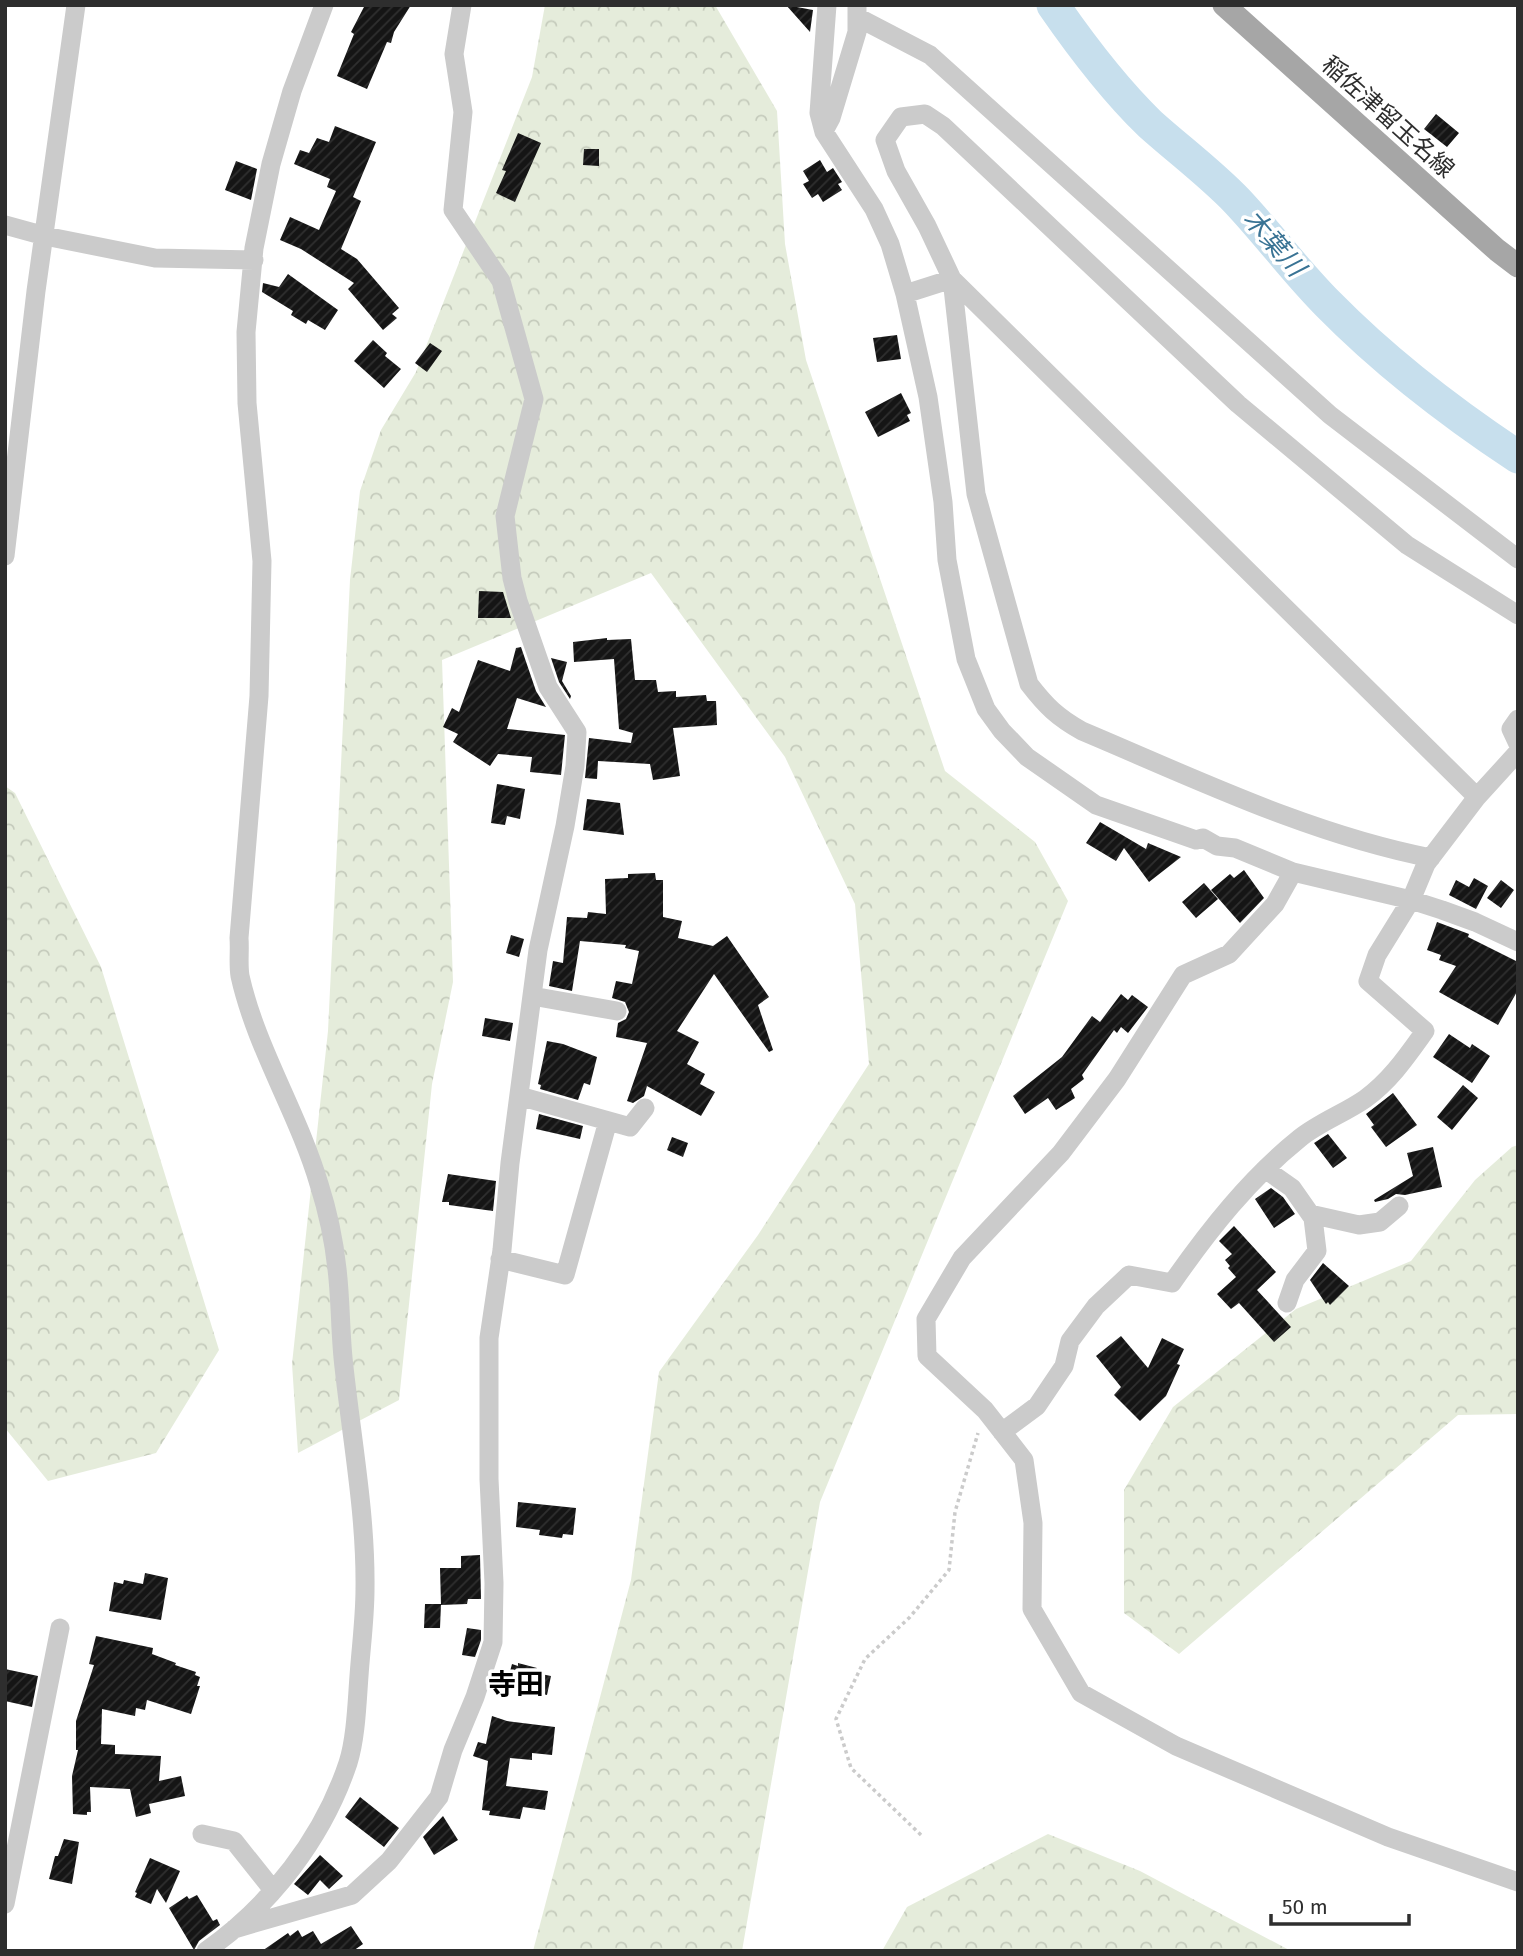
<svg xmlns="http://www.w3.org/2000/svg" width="1523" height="1956" viewBox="0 0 1523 1956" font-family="'Fira Sans','Noto Sans JP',sans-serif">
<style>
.forest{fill:url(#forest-crowns)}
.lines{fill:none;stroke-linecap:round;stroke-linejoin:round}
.river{stroke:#c7dfed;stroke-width:33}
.building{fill:url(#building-hatch)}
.path{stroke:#cbcbcb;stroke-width:3.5;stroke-dasharray:3.5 3.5;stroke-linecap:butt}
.minor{stroke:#cbcbcb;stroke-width:19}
.major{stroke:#a6a6a6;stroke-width:23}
.labels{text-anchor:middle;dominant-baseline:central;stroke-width:7;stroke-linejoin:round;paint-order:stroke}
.street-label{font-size:24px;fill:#2e2e2e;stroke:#fff}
.water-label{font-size:26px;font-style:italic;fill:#397394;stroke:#fff}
.quarter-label{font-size:28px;font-weight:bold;fill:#000;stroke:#fff}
</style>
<defs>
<pattern id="forest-crowns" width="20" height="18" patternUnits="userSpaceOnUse" patternTransform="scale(1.75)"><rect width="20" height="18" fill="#e5ecdb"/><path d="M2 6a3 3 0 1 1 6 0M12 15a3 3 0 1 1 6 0" fill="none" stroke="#c5cbbc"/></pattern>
<pattern id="building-hatch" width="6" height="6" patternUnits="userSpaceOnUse" patternTransform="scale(1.75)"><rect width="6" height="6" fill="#151515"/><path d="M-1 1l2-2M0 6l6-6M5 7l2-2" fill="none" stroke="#2f2f2f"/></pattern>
</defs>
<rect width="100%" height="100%" fill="#fff"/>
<path class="forest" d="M545 5H715L777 111 785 244 806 360 945 771 1035 842 1068 901 820 1502 742 1951H533L631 1580 659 1372 758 1235 869 1064 855 904 785 757 651 573 442 660 453 982 432 1084 399 1400 298 1453 292 1364 328 1031 350 580 360 491 381 430 416 372 532 77Z
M5 786 15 793 101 967 219 1350 156 1453 48 1481 5 1428Z
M1518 1145V1414L1458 1415 1179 1654 1124 1613V1490L1173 1407 1296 1309 1411 1261 1475 1180 1512 1147Z
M1048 1834 1140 1871 1291 1951H882L907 1907Z"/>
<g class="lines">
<path class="river" d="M1053 5C1082 47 1113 88 1150 124 1179 150 1210 173 1237 201 1269 235 1296 272 1328 304 1385 362 1450 412 1518 457"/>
</g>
<path class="building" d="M365 5H411L394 32 391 43 387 42 367 89 337 76 354 34 351 32Z
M786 5 813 10 810 32Z
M1436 114 1459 133 1447 147 1424 129Z
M335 126 376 142 353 197 361 201 341 249 357 259 399 308 392 314 397 318 383 330 348 289 354 283 301 249 280 240 290 217 319 230 336 191 327 187 330 179 294 164 300 150 309 153 317 138 329 142Z
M518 133 541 143 515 202 496 193 506 171 502 170Z
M584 149H599V166L583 165Z
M820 160 827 172 833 168 842 182 838 184 842 190 823 202 818 194 812 198 803 184 809 181 803 171Z
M236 161 257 169 251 200 225 190Z
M288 274 338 310 325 330 308 320 306 324 291 315 293 311 262 292 263 283 279 287Z
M897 335 901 359 877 362 873 338Z
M373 340 387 353 385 356 401 369 384 388 354 361Z
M430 343 442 351 427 372 415 363Z
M901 393 911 413 907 415 910 421 878 437 865 412Z
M479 591 503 592 511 618H478Z
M607 638V640L631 639 635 680H656L658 692 676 691V697L706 695 707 701H716L717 725 673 728 680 776 653 780 650 764 598 761 597 779 585 778 589 738 631 743 633 733 619 729 614 659 574 662 573 642Z
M521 647 536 691 546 707 517 698 507 729 565 735 561 775 530 772 532 757 498 754 490 766 453 742 458 734 443 727 452 708 459 712 478 660 510 671 516 648Z
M551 658 567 662 562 681 571 696 570 699 559 682Z
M497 784 525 789 520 819 507 816 505 825 491 823Z
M587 799 620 803 624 835 583 830Z
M1100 822 1146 849 1148 843 1181 857 1149 882 1124 848 1116 861 1086 843Z
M1244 870 1264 898 1240 923 1211 890 1230 874 1234 878Z
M655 873 656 880H663V917L682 921 678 938 713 946 727 936 769 997 758 1005 773 1050 769 1052 714 974 677 1031 699 1042 687 1064 705 1074 700 1084 715 1092 701 1116 647 1086 644 1096 633 1103 627 1101 647 1043 616 1037 618 1023 626 1019 629 1012 625 1002 612 998 616 981 632 984 639 951 625 948 626 945 580 941 572 991 549 986 553 961 563 963 567 917 587 918 588 912 606 914 605 879 628 878V874Z
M1474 878 1488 886 1476 909 1449 895 1456 880 1469 887Z
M1501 880 1514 890 1501 908 1487 898Z
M1204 883 1218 899 1196 918 1182 902Z
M1437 922 1469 934 1468 937 1518 962V990L1498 1025 1439 992 1456 966 1439 960 1441 955 1427 950Z
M511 935 524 939 519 957 506 953Z
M1121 994 1128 1000 1132 995 1148 1007 1128 1033 1121 1027 1117 1033 1114 1030 1082 1075 1084 1079 1071 1089 1075 1098 1056 1110 1048 1098 1025 1114 1013 1096 1062 1057 1092 1016 1100 1022Z
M485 1018 513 1023 510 1041 482 1036Z
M1449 1034 1470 1048 1472 1044 1490 1056 1472 1083 1433 1057Z
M547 1041 563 1044 597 1057 590 1085 584 1083 578 1100 540 1089 541 1085 538 1084Z
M1463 1085 1478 1098 1452 1130 1437 1117Z
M1393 1093 1417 1125 1386 1147 1371 1127 1374 1125 1366 1114Z
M539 1114 583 1126 580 1139 536 1129Z
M1328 1134 1347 1158 1333 1168 1314 1143Z
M672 1137 688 1143 683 1157 667 1150Z
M1433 1147 1442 1187 1405 1195 1396 1194 1388 1199 1375 1202 1374 1200 1413 1176 1407 1153Z
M448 1174 496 1181 493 1211 449 1205V1202H442Z
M1271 1188 1283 1197 1295 1214 1274 1228 1255 1199Z
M1234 1226 1276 1272 1257 1290 1291 1327 1274 1342 1239 1303 1231 1309 1217 1294 1236 1277 1228 1268 1230 1266 1225 1260 1232 1254 1219 1241Z
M1323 1263 1349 1286 1330 1305 1328 1302 1326 1304 1310 1280Z
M1121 1336 1148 1368 1162 1338 1184 1349 1177 1364 1180 1365 1166 1396 1140 1421 1114 1395 1121 1387 1096 1356Z
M518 1502 576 1508 573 1535 563 1534 562 1538 539 1535 540 1530 516 1527Z
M480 1555 481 1599H468L467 1604 441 1605 440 1568H461V1556Z
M145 1573 168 1578 161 1620 109 1611 114 1582 123 1584 124 1580 143 1584Z
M425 1604H441L440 1628H424Z
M467 1628 481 1630V1640L475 1657 462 1655Z
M96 1636 153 1648 152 1654 176 1663 175 1665 196 1672 195 1675 200 1677 197 1686H200L191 1714 147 1700 145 1710 136 1708 135 1716 102 1709 101 1744 115 1745V1754L161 1756 159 1781 181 1776 185 1796 149 1804 151 1813 136 1817 130 1789 90 1787 91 1812H87V1815L73 1814 72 1776 78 1750H76V1721L94 1665 89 1664Z
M518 1663 537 1668 536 1673 551 1676 547 1695 506 1686 512 1664 518 1666Z
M5 1669 38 1676 32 1707 5 1701Z
M492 1716 507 1721 555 1727 552 1755 532 1753V1760L510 1758 506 1786 548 1791 545 1810 523 1807 520 1819 489 1815 490 1811 482 1810 488 1761 473 1756 478 1742 486 1744Z
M360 1797 399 1828 384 1847 345 1817Z
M443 1816 458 1840 434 1855 423 1837Z
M64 1839 79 1842 72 1884 49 1879 55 1856H58Z
M320 1855 343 1876 329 1889 320 1880 308 1895 294 1884Z
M150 1858 180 1871 166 1903 157 1889 151 1904 135 1897 137 1893 135 1892Z
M197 1895 213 1921 217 1919 220 1925 199 1941 194 1950 169 1908 187 1896 189 1899Z
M351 1926 363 1944 353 1951H262L288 1933 290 1936 298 1930 302 1937 313 1931 321 1944Z"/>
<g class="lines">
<path class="path" d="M921 1835 851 1768 836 1719 865 1659 910 1617 949 1570 955 1512 978 1433"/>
<path class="minor" d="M827 5 819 113 824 132 874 209 890 244 905 294 928 397 943 502 947 560 966 659 986 709 1002 731 1027 757 1096 805 1196 840 1203 838 1217 846 1235 848 1293 872 1411 900 1442 910 1475 922 1518 942
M857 17 930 55 1330 415 1518 559
M824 131 831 118 857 32V5
M5 225 45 236 155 258 254 260
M905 294 952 279 1477 797
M5 556 36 291 76 5
M1518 719 1511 729 1518 744
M1431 858C1309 834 1196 779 1082 731 1057 717 1046 706 1029 684L976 494 952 279 927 226 896 171 885 140 901 117 925 114 943 126 1238 404 1407 545 1518 615
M1293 872 1275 904 1229 954 1183 975 1117 1079 1061 1153 962 1258 926 1319 927 1356 985 1410 1024 1460 1033 1523 1032 1609 1081 1693 1176 1746 1388 1837 1518 1882
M532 996 617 1011
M519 1096 630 1127 645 1108
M1265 1169 1292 1188 1313 1218 1317 1251 1295 1280 1287 1303
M1310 1214 1359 1225 1380 1222 1399 1206
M500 1259 565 1275 608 1121
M1002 1432 1037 1406 1064 1366 1070 1341 1096 1306 1129 1275 1172 1283C1209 1230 1250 1178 1300 1138 1320 1122 1345 1113 1365 1099 1391 1080 1407 1056 1425 1031L1368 981 1377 955 1411 900 1426 864 1477 797 1518 752
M202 1834 234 1841 273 1890
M5 1904 60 1628
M234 1929 352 1895 389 1861 439 1797 453 1750 475 1697 493 1642 494 1583 489 1479V1338L502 1250 510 1163 538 950 565 826 575 766 577 732 548 687 518 601 512 578 505 516 534 399 501 281 453 210 463 112 454 54 462 5
M206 1951C271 1905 323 1838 348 1763 356 1738 357 1702 359 1676 361 1647 365 1618 365 1589 366 1515 352 1441 344 1367 340 1335 341 1302 337 1269 334 1241 328 1212 319 1184 298 1113 256 1048 240 976 238 964 240 950 239 938L259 696 262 561 247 403 246 332 254 248 271 164 292 91 324 5"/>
<path class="major" d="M1224 5 1497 250 1518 266"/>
</g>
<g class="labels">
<g class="street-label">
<text transform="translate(1388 117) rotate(42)">稲佐津留玉名線</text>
</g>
<g class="water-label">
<text transform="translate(1274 243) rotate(49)">木葉川</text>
</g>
<g class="quarter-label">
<text x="516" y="1684">寺田</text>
</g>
</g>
<rect width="1523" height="1956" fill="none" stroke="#2e2e2e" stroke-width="14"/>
<path d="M1271 1914v10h138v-10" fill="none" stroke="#2e2e2e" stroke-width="3.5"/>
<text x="1282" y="1914" font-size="21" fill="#2e2e2e" stroke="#ffffff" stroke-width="5" paint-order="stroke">50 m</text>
</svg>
